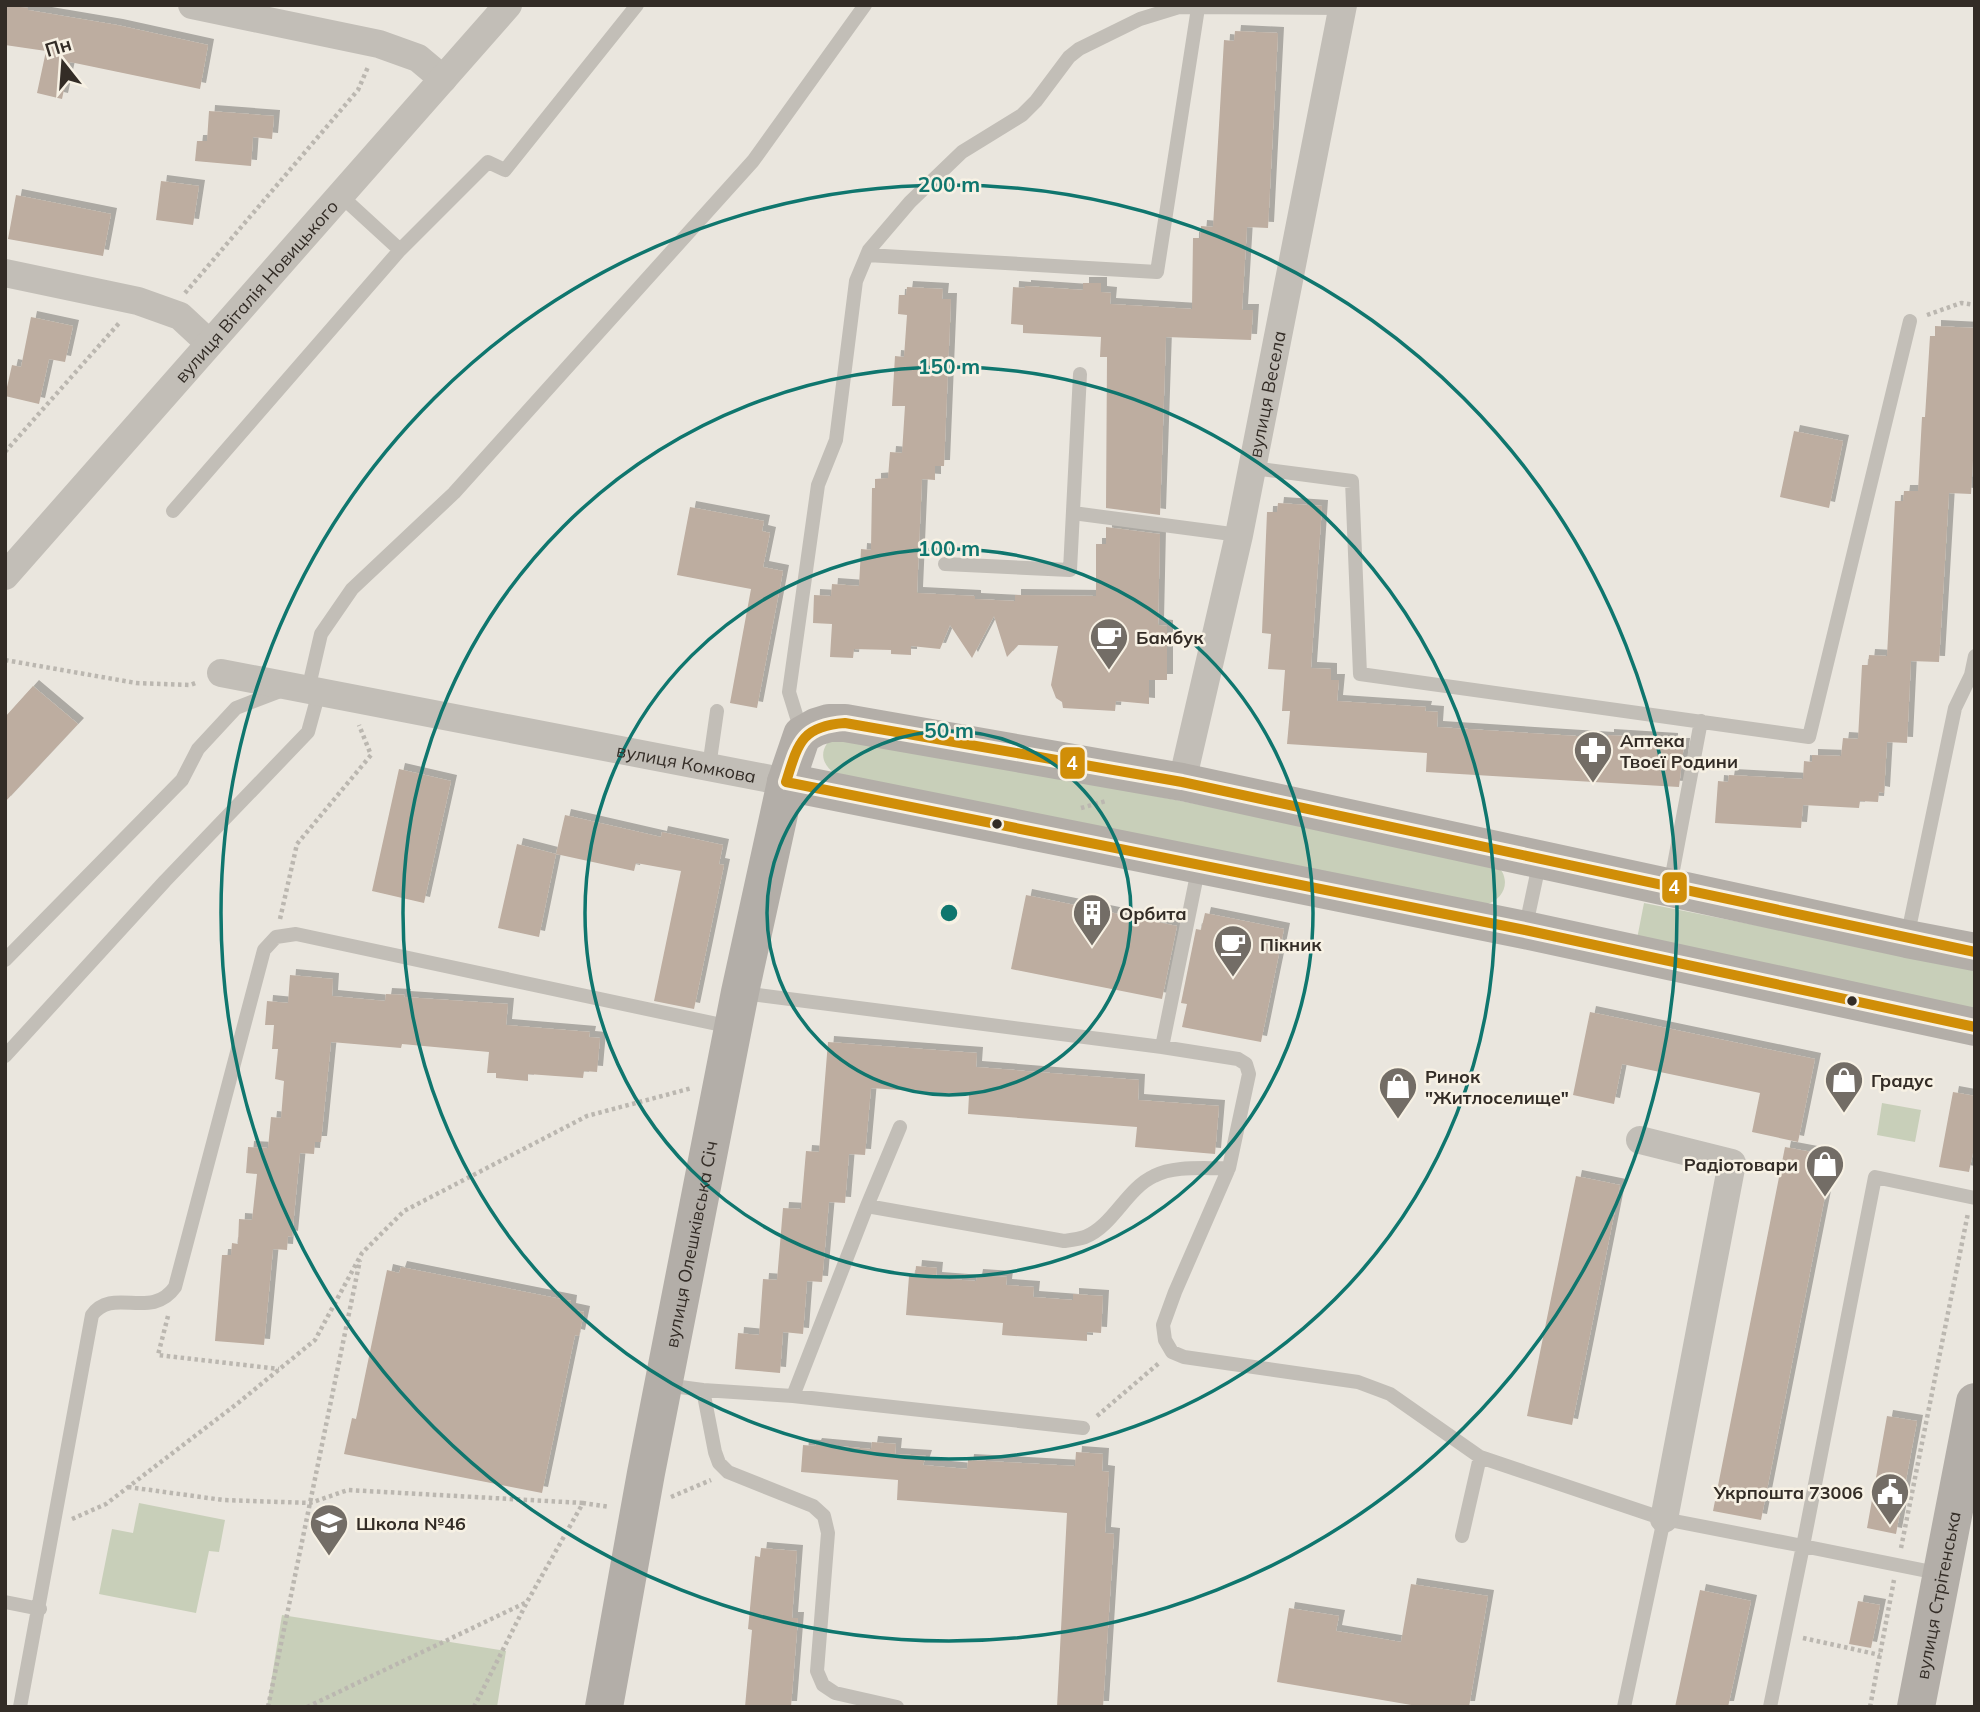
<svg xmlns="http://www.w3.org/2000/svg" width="1980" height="1712" viewBox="0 0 1980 1712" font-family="Mulish,sans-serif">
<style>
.green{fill:#c8cfb9}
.building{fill:#bdada0;filter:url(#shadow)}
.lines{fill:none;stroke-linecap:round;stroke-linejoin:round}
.path{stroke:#bbb7b0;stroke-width:4.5;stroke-dasharray:3.5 3.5;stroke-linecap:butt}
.lane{stroke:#c2beb7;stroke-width:14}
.street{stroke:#c2beb7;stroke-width:28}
.secondary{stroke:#b3aea8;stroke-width:38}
.bus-1-casing{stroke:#f7f1e4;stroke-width:16}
.bus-1{stroke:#d08e08;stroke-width:10}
.ring{fill:none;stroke:#0f766e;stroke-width:3.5}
.bus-dot{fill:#332c26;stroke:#f7f1e4;stroke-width:2.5}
.labels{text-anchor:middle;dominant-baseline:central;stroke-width:5;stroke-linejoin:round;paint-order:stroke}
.street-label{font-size:18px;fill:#332c26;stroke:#f7f1e4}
.poi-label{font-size:18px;font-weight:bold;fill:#332c26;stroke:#f7f1e4;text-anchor:start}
.centre{fill:#0f766e;stroke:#f7f1e4;stroke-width:3.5}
.ring-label{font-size:21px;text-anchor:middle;font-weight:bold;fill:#0f766e;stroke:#f7f1e4;stroke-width:5;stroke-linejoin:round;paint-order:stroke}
.line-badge{stroke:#f7f1e4;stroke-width:2.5}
.badge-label{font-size:19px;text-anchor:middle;font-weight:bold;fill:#fff}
</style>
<defs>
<filter id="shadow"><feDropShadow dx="6" dy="-6" stdDeviation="0" flood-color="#0004"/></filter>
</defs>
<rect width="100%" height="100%" fill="#eae6de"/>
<path class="green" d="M837 733 1494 863C1512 876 1507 899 1485 905L835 774C817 760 821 746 837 733Z
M1644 903 1975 969V1012L1636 944Z
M1882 1103 1921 1110 1915 1142 1877 1135Z
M139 1503 225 1520 219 1552 209 1551 196 1613 99 1594 112 1529 133 1533Z
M282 1615 506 1651 497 1707H267Z"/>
<path class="building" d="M5 5 28 8V10L117 25 208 45 200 89 70 62 62 99 37 93 46 51 5 45Z
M1235 31 1278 33 1268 228 1247 227 1242 310H1253L1251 340 1166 337 1160 515 1106 508 1107 357H1100L1101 337 1023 333V325L1011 324 1013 287 1025 288V286L1083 290V283H1101V292L1111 293 1110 304 1192 309 1193 238H1200L1201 226 1213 227 1224 40 1234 41Z
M209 111 274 116 272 139 253 137 251 166 195 161 197 141H207Z
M161 181 199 186 193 225 156 220Z
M16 195 111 214 103 256 8 239Z
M907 287 943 289 942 299H951L944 466H935V480L922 479 917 593 975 596V599L1015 601V595L1096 596V544H1106V527L1160 534 1158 625 1167 626V680H1149V704L1116 701 1115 711 1063 708 1062 702 1056 698 1051 685 1058 646 1018 645 1007 657 994 616 972 658 950 625 940 649 911 646V655L891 654V650L854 649 853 658 830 657 832 624 813 623 814 595 831 596 832 584 859 586 861 549 871 550 872 488H875V479L888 478 890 452 902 453 905 406H892L895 356 904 357 907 315 898 314 899 295H906Z
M31 317 73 326 65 362 49 359 39 404 5 396 12 365 21 367Z
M1935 326 1975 328V426L1971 494 1949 493 1939 662 1911 661 1907 743 1887 742 1884 793 1879 792 1878 802 1860 801 1859 808 1803 805 1801 828 1715 823 1718 781 1728 782 1729 775 1803 779 1804 761 1812 762V755L1841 756 1843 738 1858 739 1862 665H1868L1869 655 1887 656 1895 501H1903L1904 491H1918L1922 417H1925L1930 336H1935Z
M1794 431 1843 441 1829 508 1780 497Z
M1278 503 1322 506 1311 668 1331 669V680H1339L1337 701 1426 707 1425 711 1438 712 1437 727 1608 738V735L1672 739V744H1684L1679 787 1426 772 1427 753 1287 744 1290 711H1282L1285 670 1268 669 1271 634 1262 633 1267 512H1277Z
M690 507 764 521 762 531 770 533 763 567 783 571 757 708 730 703 751 589 677 575Z
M33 686 78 724 5 802V717Z
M399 769 451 781 424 903 372 891Z
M565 815 661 837 662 832 723 845 719 864 724 865 694 1009 654 1001 681 871 636 863 634 871 556 854Z
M517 844 556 854 539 937 498 928Z
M1026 895 1177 926 1162 999 1011 969Z
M1205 913 1284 929 1261 1042 1182 1027 1187 1004 1181 1003 1196 929 1201 930Z
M290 975 333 979 332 996 385 1001 386 994 405 995 404 997 508 1004 506 1025 590 1032 589 1037 600 1038 597 1072 584 1071 583 1078 528 1074V1081L496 1078V1073H487L489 1052 402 1044 401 1048 331 1042 321 1142H315L314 1154 300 1153 292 1237 288 1236 287 1250 273 1249 264 1345 215 1341 222 1255H231L232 1243 238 1244 239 1219 252 1220 257 1174 246 1173 248 1147 268 1148 271 1117 281 1118 284 1081 275 1079 278 1049H272L274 1025H265L267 1001 288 1003Z
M1590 1012 1815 1059 1798 1142 1752 1132 1760 1093 1622 1064 1614 1104 1573 1095Z
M828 1042 977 1053 976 1067 1139 1080 1138 1100 1219 1106 1215 1154 1135 1147 1137 1127 968 1114 969 1095 871 1088 865 1155 849 1154 845 1203 829 1202 822 1282 807 1281 803 1334 783 1332 780 1373 735 1369 738 1333 759 1335 763 1279 777 1280 783 1208 801 1209 806 1151 819 1152Z
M1953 1092 1975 1096V1143L1969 1172 1939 1167Z
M1785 1147 1833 1156 1761 1520 1713 1511Z
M1576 1176 1620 1185 1572 1425 1527 1416Z
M916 1266 937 1268 936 1278 976 1281 977 1275 1007 1277 1006 1285 1034 1287 1033 1297 1073 1300V1294L1103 1296 1101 1333 1087 1332V1341L1002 1335 1003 1323 906 1315 909 1276H915Z
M401 1267 571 1301 570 1309 584 1312 579 1336 575 1335 542 1493 344 1454 352 1418 356 1419 387 1270 399 1273Z
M1887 1416 1917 1421 1896 1534 1867 1528Z
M872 1442 896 1444 895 1454 926 1456 923 1465 967 1469 968 1460 1075 1466 1076 1452 1103 1454 1102 1471 1109 1472 1105 1533 1114 1534 1103 1707H1057L1067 1513 897 1500 898 1480 801 1472 803 1445 815 1446 816 1444 871 1449Z
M761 1548 797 1551 792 1618H798L791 1707H745L752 1630 748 1629 755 1556 760 1557Z
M1411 1584 1488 1596 1469 1707H1423L1277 1682 1289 1608 1339 1616 1336 1631 1401 1642Z
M1700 1590 1751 1601 1728 1707H1675Z
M1858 1601 1880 1605 1871 1648 1849 1644Z"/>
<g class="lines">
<path class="path" d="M185 293 358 90 368 67
M1927 315 1961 303 1975 305
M5 452 120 322
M5 660 136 683 190 685 198 682
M1081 808 1106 801
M280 919 297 844 371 755 359 725
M168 1316 158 1355 279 1369
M1097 1416 1159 1363
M128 1487 223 1500 310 1503 348 1490 583 1503
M671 1497 711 1480
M72 1519 106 1504 238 1403 315 1340 362 1253 404 1211 587 1116 692 1088
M1901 1548 1968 1213
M1803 1638 1880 1655
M268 1707 360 1260
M307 1707 527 1602 583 1503 610 1507
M474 1707 527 1602
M1870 1707 1894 1580"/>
<path class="lane" d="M340 195 400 250 488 162 505 170 637 5
M867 255 1157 272 1198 8
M1253 468 1352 481 1360 674 1809 737 1910 321
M173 511 400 250
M1073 513 1239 535
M945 564 1070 570 1080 374
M308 690 321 634 352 589 454 493 753 161 865 5
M802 734 789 692 818 485 836 440 856 281 869 250 910 202 962 152 1022 115 1036 101 1069 57 1079 49 1140 19 1179 7 1343 8
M709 767 717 711
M1670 886 1701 721
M1525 930 1540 860
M1907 938 1955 708 1971 675 1975 656
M5 960 182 780 198 749 236 708 283 690
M743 993 1162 1047
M5 1056 165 881 308 732 319 692
M1229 1168 1175 1292 1163 1325 1165 1340 1172 1352 1184 1357 1358 1382 1390 1394 1480 1457
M867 1206 900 1127
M665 1385 703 1390 793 1396 1083 1428
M703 1390 715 1452 719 1463 728 1472 813 1506 824 1516 828 1533 817 1671 823 1685 835 1693 897 1707
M793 1396 867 1206 1064 1241C1071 1240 1079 1239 1085 1237 1114 1225 1126 1189 1154 1176 1175 1165 1206 1169 1229 1168L1249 1074 1246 1064 1238 1059 1162 1047 1199 865
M1462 1536 1480 1457 1664 1519
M5 1602 40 1609
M20 1707 92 1315C113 1286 151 1321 175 1287L264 950 276 937 296 934 731 1027
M1624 1707 1664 1519 1803 1546 1875 1177 1975 1198
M1770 1707 1803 1546 1942 1574"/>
<g class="street">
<path d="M192 5 379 44 418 58 443 79"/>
<path d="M5 273 138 301 180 316 209 343"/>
<path id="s1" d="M5 576 508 5"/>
<path id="s2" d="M221 673 786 782"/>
<path id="s3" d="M1182 782 1239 535 1343 5"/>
<path d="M1640 1140 1732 1163 1664 1519"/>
</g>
<g class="secondary">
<path d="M786 782 1525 930 1975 1027"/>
<path id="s4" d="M604 1707 646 1473 740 992 786 782 802 735 816 727 829 723H845L1182 782 1907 939 1975 952"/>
<path id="s5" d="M1916 1707 1975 1402"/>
</g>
<g class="bus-1-casing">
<path id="bus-1" d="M1975 952 1182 782 845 723C801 726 798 744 786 782L1525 930 1975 1027"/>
</g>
<use href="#bus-1" class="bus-1"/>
</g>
<g class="ring">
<circle cx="949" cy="913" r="182"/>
<circle cx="949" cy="913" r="364"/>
<circle cx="949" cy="913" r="546"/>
<circle cx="949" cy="913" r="728"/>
</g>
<defs>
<g id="cafe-pin" transform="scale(2.0125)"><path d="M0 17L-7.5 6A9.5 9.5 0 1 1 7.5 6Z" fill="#736d66" stroke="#f7f1e4"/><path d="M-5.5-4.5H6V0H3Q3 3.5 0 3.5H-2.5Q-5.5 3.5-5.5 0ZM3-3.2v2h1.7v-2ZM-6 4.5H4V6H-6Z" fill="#fff"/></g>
<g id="pharmacy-pin" transform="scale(2.0125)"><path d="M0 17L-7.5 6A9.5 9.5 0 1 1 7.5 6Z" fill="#736d66" stroke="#f7f1e4"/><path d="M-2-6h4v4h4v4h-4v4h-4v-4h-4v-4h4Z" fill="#fff"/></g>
<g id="building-pin" transform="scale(2.0125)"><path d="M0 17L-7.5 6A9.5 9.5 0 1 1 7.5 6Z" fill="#736d66" stroke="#f7f1e4"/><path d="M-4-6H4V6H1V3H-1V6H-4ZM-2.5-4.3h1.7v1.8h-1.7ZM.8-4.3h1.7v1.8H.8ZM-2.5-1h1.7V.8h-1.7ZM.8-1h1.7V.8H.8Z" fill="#fff"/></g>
<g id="shop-pin" transform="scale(2.0125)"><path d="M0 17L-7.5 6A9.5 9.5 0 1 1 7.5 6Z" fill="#736d66" stroke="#f7f1e4"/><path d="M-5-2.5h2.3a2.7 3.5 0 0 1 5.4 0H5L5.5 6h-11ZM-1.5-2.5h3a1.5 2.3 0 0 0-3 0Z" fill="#fff"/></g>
<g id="civic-pin" transform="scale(2.0125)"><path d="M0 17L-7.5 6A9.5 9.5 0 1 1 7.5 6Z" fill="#736d66" stroke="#f7f1e4"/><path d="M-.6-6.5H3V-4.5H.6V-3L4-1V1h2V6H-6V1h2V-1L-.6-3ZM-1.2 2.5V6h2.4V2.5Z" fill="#fff"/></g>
<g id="school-pin" transform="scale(2.0125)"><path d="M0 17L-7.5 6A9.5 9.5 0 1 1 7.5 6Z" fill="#736d66" stroke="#f7f1e4"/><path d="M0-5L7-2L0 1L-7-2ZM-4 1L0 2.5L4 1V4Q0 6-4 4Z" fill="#fff"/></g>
</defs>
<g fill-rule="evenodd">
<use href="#cafe-pin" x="1109" y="637"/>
<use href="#pharmacy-pin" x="1593" y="750"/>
<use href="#building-pin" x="1092" y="913"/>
<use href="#cafe-pin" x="1233" y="944"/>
<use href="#shop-pin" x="1844" y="1080"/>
<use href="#shop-pin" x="1398" y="1086"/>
<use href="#shop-pin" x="1825" y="1164"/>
<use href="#civic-pin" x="1890" y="1492"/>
<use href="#school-pin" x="329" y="1523"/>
</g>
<g class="bus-dot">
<circle cx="997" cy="824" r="6"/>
<circle cx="1852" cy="1001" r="6"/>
</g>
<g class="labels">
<g class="street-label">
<text stroke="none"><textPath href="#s1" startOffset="380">вулиця Віталія Новицького</textPath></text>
<text stroke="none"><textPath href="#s3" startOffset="397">вулиця Весела</textPath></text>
<text stroke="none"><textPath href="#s2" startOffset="474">вулиця Комкова</textPath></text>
<text stroke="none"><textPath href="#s4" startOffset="471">вулиця Олешківська Січ</textPath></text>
<text stroke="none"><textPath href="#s5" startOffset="114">вулиця Стрітенська</textPath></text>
</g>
<g class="poi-label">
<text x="1136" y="637">Бамбук</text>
<text x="1620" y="740">Аптека<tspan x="1620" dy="21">Твоєї Родини</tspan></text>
<text x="1119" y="913">Орбита</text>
<text x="1260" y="944">Пікник</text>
<text x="1425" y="1076">Ринок<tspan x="1425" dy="21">"Житлоселище"</tspan></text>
<text x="1871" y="1080">Градус</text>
<text x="1798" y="1164" text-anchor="end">Радіотовари</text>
<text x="1863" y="1492" text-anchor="end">Укрпошта 73006</text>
<text x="356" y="1523">Школа №46</text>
</g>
</g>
<circle cx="949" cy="913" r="10" class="centre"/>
<g class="ring-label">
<text x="949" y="192">200 m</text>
<text x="949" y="374">150 m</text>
<text x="949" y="556">100 m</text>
<text x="949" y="738">50 m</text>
</g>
<g class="line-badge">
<rect x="1059" y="746" width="27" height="34" rx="7" fill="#d08e08"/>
<rect x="1661" y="871" width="27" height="33" rx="7" fill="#d08e08"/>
</g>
<g class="badge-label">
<text x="1072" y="770">4</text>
<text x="1674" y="894">4</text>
</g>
<rect width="1980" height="1712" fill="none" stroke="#332c26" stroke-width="14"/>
<g transform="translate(63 63) rotate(343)" stroke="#f7f1e4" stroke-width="5" paint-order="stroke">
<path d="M0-5L12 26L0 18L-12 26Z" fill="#332c26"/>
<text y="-10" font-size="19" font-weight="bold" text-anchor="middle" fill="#332c26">Пн</text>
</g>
</svg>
